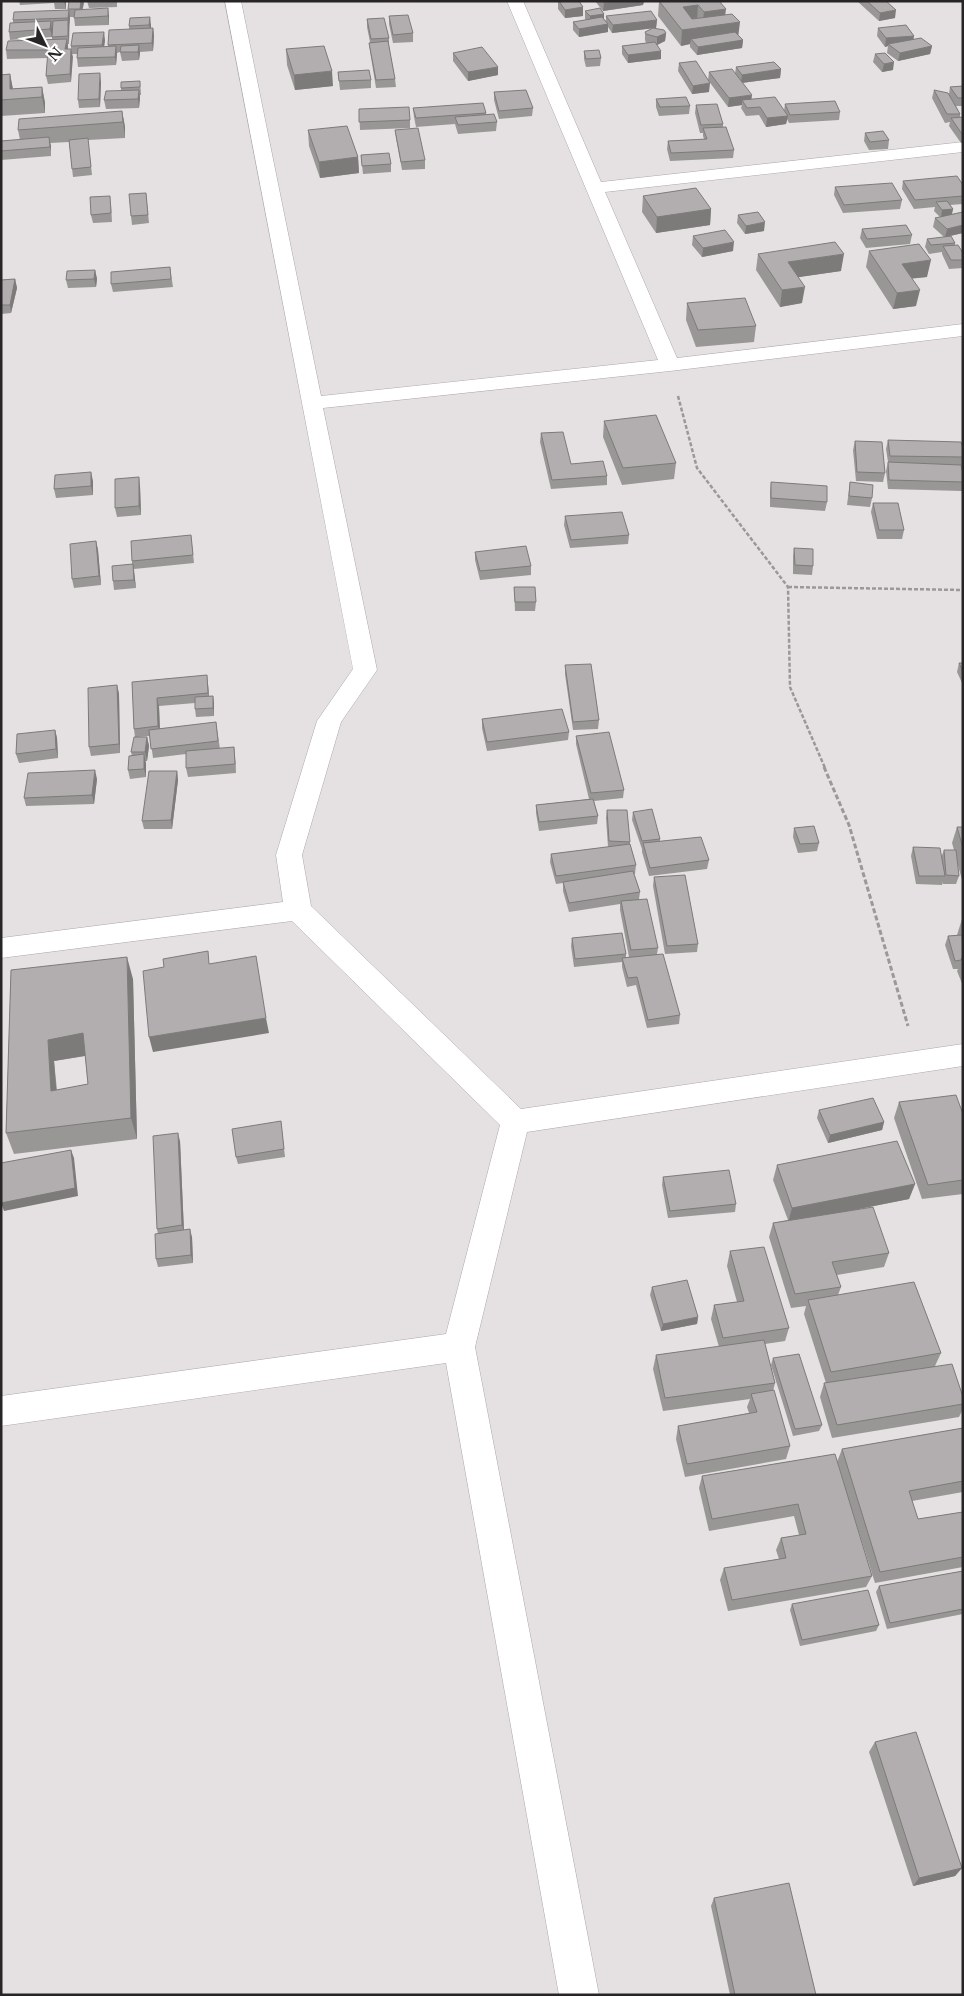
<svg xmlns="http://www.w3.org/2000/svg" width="964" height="1996" viewBox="0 0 964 1996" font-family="'Libre Baskerville',serif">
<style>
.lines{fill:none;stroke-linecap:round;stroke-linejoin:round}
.street-casing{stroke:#aca8a9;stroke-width:1}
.path-far1{stroke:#9b9899;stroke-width:2.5;stroke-dasharray:4 2;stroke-linecap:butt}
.path{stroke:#9b9899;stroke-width:3;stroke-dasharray:5 2.5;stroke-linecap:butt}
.street{fill:#fff;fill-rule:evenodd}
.wall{fill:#999696;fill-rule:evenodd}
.shaded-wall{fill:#7d7a7a}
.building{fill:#b2aeaf;stroke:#7d7a7a;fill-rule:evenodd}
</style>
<rect width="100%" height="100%" fill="#e5e1e2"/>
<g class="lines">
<g class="street-casing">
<path id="street" d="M225 1H241L321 396 658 360 507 1H523L601 182 963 142V152L605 192 677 358 963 324V336L670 371 323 408 377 670 341 722 302 855 311 906 521 1109 963 1044V1066L527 1132 475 1347 599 1995H559L446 1363 1 1426V1396L446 1334 500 1125 292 921 1 958V938L283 902 276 855 317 721 353 669Z"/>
</g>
<path class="path-far1" d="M678 396 697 468 788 587 790 687 825 768
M788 587 963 590"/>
<path class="path" d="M824 767 849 825 908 1026"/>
<use href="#street" class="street"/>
</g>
<path class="wall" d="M19 1H83L82 9 109 16V25L75 26 74 17H70L69 44H68V49H71V46L105 40 104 47H108V45L129 29V26L151 25V28H153L154 36 153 51 140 52 139 60 122 61 120 52 117 53 116 65 78 67 77 58V54H72L71 82 48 84 46 76 48 58 7 59 6 50 52 39V37L10 40 9 32 13 23V20L68 10 69 2H66V9H55L54 3 20 5Z
M87 1H117V7L89 8Z
M558 1H579L583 7V16L565 18 558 9Z
M595 1H644L643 5 603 11Z
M659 1H719L725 15 738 35 743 40 742 48 697 55 690 47V44L681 46 658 16Z
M857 1H886L895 18 879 21Z
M585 11 604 14V19L606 21V16L657 20 656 28H654L666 33 665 41 657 45 661 59 628 63 622 54V46L647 43H646L645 40V32L653 28 612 33 608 27V32L579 37 573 30V22L586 20 585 19Z
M389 16 413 33V42L393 43 389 24Z
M367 19 389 38V46L395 79 396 87 376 88 370 51 369 43 370 42 367 27Z
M878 28 932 46 930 54 898 61 887 53 888 46 885 47 877 36Z
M286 49 333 86 295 90 287 65Z
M584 51 601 58 600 66 586 67 584 59Z
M453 53 498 75 468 81 453 61Z
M875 54 893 70 882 72 873 62Z
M679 63 709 92 692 94 678 71Z
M736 67 781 69 780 78 742 83 751 99 784 111 785 104 840 112 839 120 789 123 787 119 786 124 766 127 759 115 746 116 741 108 742 105 728 107 708 80 709 72 735 74Z
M338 72 371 80V88L340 90Z
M10 74 13 89 42 87 45 103V113L1 116V75Z
M140 81 141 95H140L139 108 106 109 104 100 121 90V88Z
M101 82 100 107 79 108 78 100Z
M963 86V106H956L960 114V117H963V143H961L949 126 950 122 945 123 932 98 934 90 949 94 950 87Z
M494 92 533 108 532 116 499 119 494 100Z
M656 99 690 106 689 114 659 116 656 107Z
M696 105 723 124V127L734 150 733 158 670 161 667 149 668 141 704 139 703 136V133H700L695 113Z
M413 108 486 113V114L497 122 496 131 458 134 455 124 416 127 414 117Z
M359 109 410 120V128L360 130Z
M122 111 125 127V138L88 140 92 175 73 177 69 142 50 143 51 156 1 160V141L20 140 18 130Z
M308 130 358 157 359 173 320 178 309 146Z
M395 130 425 160V169L402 170 396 138Z
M865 133 889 140 888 149 869 150 864 141Z
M361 155 391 164V172L363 174Z
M903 181 963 185V204L950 205 953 209 952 214 963 212V233L950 236 955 243V245L963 253V268L949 269 942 254V252L929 254 925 247 927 239 944 237 933 227 935 218 940 217 934 211 935 207 914 209 902 189Z
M835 187 902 200 900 209 843 213 834 195Z
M146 193 149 223 132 225 131 216Z
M643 196 711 209 710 225 656 233 642 212Z
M111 204 112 222 93 223 91 215Z
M738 215 764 231 745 234 737 223Z
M862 229 912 235 910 244 866 248 860 238Z
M693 236 733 251 702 257 692 245Z
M869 251 927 277 912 278 916 306 893 309 866 267Z
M758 254 841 271 798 277 802 303 780 307 756 270Z
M170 267 173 287 113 292 111 284Z
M95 270 97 279 96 287 68 288 66 280Z
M15 279 17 288 11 313 1 314V280Z
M687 303 756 326 754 342 696 347 686 320Z
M604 421 676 463 674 479 622 485 603 437Z
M541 433 571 464 607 476V485L551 489 540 442Z
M888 440 963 448V465L961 466 963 474 962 491 888 489 886 471 888 462 886 449Z
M855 441 885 473 883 482 856 481 853 450Z
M93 481V495L56 498 54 489Z
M771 482 827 502 825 511 770 507V491Z
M850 482 872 498 870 507 847 505Z
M140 486 141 515 117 517 115 508Z
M873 503 904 530 902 539H877L871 512Z
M565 516 629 535 628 544 570 548 564 525Z
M191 535 194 563 134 569 136 588 114 590 113 581 132 564V561Z
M96 541 98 550 101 585 74 588 72 579Z
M794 548 813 566 812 575 793 574V556Z
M475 552 531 566V575L480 580 475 560Z
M514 587 536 602 535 611H515Z
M959 663H963V685L957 672Z
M565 665 599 720 598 729 573 730 565 674Z
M132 682 208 684 209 696H213L214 704V716L196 717 195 709V703L159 706 160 729 216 722 220 749 234 747 236 773 188 777 186 768V754L153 758 150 736 137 737H147L149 746 147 761H145L146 777 130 779 128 770 132 756 131 752 135 737 134 729Z
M117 685 119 694 120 753 91 756 89 747Z
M482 719 569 732 568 740 487 751 482 728Z
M55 730 57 738 58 758 19 763 16 754Z
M576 736 624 790 623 798 594 801 598 816 597 824 539 831 536 813V805L589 799 576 744Z
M177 771 178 780 172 829H144L142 821Z
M97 779 94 804 26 806 24 798Z
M607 810 630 842V844L636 865 635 874H634L640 892 639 899 658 948 657 954 680 1015 679 1024 647 1028 636 985 627 987 622 967V962L574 967 571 946 572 938 626 954V958L629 957 620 910V904L569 912 563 891V883L556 884 550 862 551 854 608 847 606 818Z
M633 812 660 839V841L709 860 707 869 649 876 642 852V849L632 820Z
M957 827H963V883L957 862 959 876 956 884H943V882L942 885 916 884 911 856 913 847 941 858 944 850H954L952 843Z
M794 828 819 843 817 851 798 853 793 837Z
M654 877 698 944 697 952 665 954 653 886Z
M963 918V986L957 971 958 969H953L945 945 948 936 957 935 962 919Z
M11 970 133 979 137 1139 14 1154 6 1133ZM85 1056 88 1084 57 1090 54 1061Z
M899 1102 963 1114V1194L922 1199 894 1118Z
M819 1110 884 1122 882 1130 828 1143 817 1118Z
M281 1121 285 1157 238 1164 236 1157Z
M180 1141 184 1230 192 1237 193 1263 158 1267 156 1259 158 1234 157 1229Z
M777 1165 915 1184 909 1199 859 1209 889 1253 884 1267 837 1275 841 1287 838 1295 941 1353 935 1366 963 1397V1409L959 1417 832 1438 820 1397 824 1383H826L804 1314 806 1306 791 1308 769 1237 773 1223 788 1220 773 1180Z
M663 1177 736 1204 735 1212 668 1218 662 1185Z
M730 1251 789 1328 785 1341 765 1344 775 1383 773 1391 790 1446 786 1459 685 1477 676 1439 678 1426 749 1413 747 1407 750 1399 663 1411 653 1369 656 1355 719 1347 711 1319 714 1305 737 1302 727 1266Z
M652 1287 698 1317 697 1324 661 1331 650 1295Z
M773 1358 822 1425 819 1431 793 1436 771 1365Z
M963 1428V1492L912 1501 918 1519 963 1512V1567L875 1583 837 1462 842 1449Z
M835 1454 872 1576 866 1587 728 1611 720 1580 724 1568 779 1559 776 1550 781 1538 799 1535 794 1516 709 1531 699 1488 702 1476Z
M963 1571V1614L887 1629 876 1592 879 1586Z
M792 1604 879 1625 876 1631 800 1646 790 1610Z
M875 1742 962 1868 955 1876 913 1886 869 1752Z
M714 1898 816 1995H730L711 1906Z"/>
<path class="shaded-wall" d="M64 1H66V9Z
M81 1H83L84 3 81 17 80 9Z
M614 1H644L643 5 603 11 604 3Z
M698 5 697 20 681 22 683 7Z
M583 7V16L565 18V10Z
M108 8 109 16V25L108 16Z
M726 9 724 25 702 27 704 12Z
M69 10 70 18 69 26V44L68 36V18Z
M896 10 895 18 879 21 880 13Z
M604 14V22L590 25V16Z
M150 17 151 25V33L149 25Z
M657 20 656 28 612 33 613 25Z
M51 21 52 29V37L50 29Z
M740 22 738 38 691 39 690 44 681 46 682 30Z
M608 24V32L579 37V29Z
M153 28 154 36 153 51 152 43Z
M104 32 105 40 103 54 102 45Z
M666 33 665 41 657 45V37Z
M914 36 913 44H888V46L885 47 886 38Z
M67 39 68 47 66 57 65 49Z
M743 40 742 48 697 55 698 47Z
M139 45 140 53 139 60 138 52Z
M116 46 117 54 116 65 115 57Z
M932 46 930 54 898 61 900 53Z
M71 49 73 57 71 82 70 74Z
M661 51V59L628 63V55Z
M894 62 893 70 882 72 884 64Z
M498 67V75L468 81V72Z
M781 69 780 78 741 83 742 75Z
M332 71 333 86 295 90 294 75Z
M100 73 101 82 100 107 99 99Z
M10 74 13 90 10 89Z
M710 83 709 92 692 94 693 86Z
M42 87 45 103V113L42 97Z
M139 90 140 98 139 108 138 99Z
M752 95 751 104 742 100V105L728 107 729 98Z
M122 111 125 127V138L123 122Z
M788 116 786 124 766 127 767 118Z
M49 137 51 146V156L50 147Z
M358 157 359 173 320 178 319 162Z
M711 209 710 225 656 233 657 217Z
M953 209 951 217 941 218 942 210Z
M765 222 764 231 745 234 746 226Z
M963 225V233L945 237 947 229Z
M734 242 733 251 702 257 703 248Z
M844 254 841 271 786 279 788 262Z
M931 260 927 277 899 280 902 264Z
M95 270 97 279 96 287 94 279Z
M15 279 17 288 11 313 10 305Z
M805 287 802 303 780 307 782 290Z
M920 290 916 306 893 309 897 293Z
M91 472 93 481V495L91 486Z
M139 477 140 486 141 515 139 506Z
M96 541 98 550 101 585 99 576Z
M133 564 134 573 136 588 134 580Z
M207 675 208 684 209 701 208 693Z
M117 685 119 694 120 753 119 744Z
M213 696 214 704V716L213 708Z
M157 698 159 706 160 735 158 726Z
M55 730 57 738 58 758 56 749Z
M147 737 149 746 147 761 145 752Z
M234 747 235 756 236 773 235 764Z
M144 754 146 763V777L144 769Z
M95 770 97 779 94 804 92 795Z
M177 771 178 780 172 829 171 820Z
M127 957 133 979 137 1139 131 1118Z
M266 1018 269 1033 153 1052 149 1037Z
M83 1033 90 1055 54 1061 58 1112 51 1091 48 1040Z
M884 1122 882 1130 828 1143 830 1135Z
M178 1133 180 1141 184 1233 182 1225Z
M71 1150 74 1158 78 1196 4 1211 1 1203Z
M915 1184 909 1199 788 1223 792 1208Z
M190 1229 192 1237 193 1263 191 1255Z
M698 1317 697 1324 661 1331 663 1324Z
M962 1868 955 1876 913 1886 919 1878Z"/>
<path class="building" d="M69 1H81L80 9H68Z
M559 1H579L583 7 565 10Z
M602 1H614L604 3Z
M659 1H719L726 9 704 12 698 5 683 7 692 19 732 14 740 22 682 30Z
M867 1H886L896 10 880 13Z
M108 8V16L74 18 75 10Z
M600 8 604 14 590 16 585 11Z
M69 10 68 18 13 20 14 12Z
M651 11 657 20 613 25 606 16Z
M408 15 413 33 393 35 389 16Z
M150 17 149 25 129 26 130 18Z
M602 17 608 24 579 29 573 22Z
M384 18 389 38 371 39 367 19Z
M68 20V36L52 37 53 21Z
M51 21 50 29 9 32 10 23Z
M906 25 914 36 886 38 878 28Z
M153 28 152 43 108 45 109 30Z
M653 28 664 30 666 33 657 37 646 34 645 32Z
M104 32 102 45 71 46 73 33Z
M735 32 743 40 698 47 691 39Z
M921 38 932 46 900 53 888 44Z
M67 39 65 49H71L70 74 46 76 48 50H51H6L8 41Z
M388 41 395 79 376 80 369 43Z
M655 42 661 51 628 55 622 46Z
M139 45 138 52H120L121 46Z
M116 46 115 57 77 58 78 48Z
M324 46 332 71 294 75 286 49Z
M482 47 498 67 468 72 453 53Z
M599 50 601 58 586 59 584 51Z
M885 53 894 62 884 64 875 54Z
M696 61 710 83 693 86 679 63Z
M774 62 781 69 742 75 736 67Z
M732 69 752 95 729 98 709 72Z
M369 70 371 80 339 81 338 72Z
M100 73 99 99 78 100 79 74Z
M10 74V89L42 87V97L1 100V75Z
M140 81V87L121 88V82Z
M963 86V98H958L950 87Z
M139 90 138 99 104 100 106 91Z
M526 90 533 108 499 111 494 92Z
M934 90 948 93 960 114H947Z
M686 97 690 106 660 107 656 99Z
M775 97 788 116 767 118 760 107 747 108 742 100Z
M835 101 840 112 790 115 785 104Z
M483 103 486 113 416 118 413 108Z
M717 104 723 124 701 125 696 105Z
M409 107 410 120 359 122V109Z
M122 111 123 122 18 130 19 119Z
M494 114 497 122 458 125 455 117Z
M963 117V134H962L951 118Z
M347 126 358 157 319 162 308 130Z
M726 127 734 150 671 153 668 141 707 139 703 128Z
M418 128 425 160 401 162 395 130Z
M883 131 889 140 870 142 865 133Z
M49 137 50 147 1 151V141Z
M88 138 91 167 72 169 69 140Z
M389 153 391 164 362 166 361 155Z
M957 176 963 185V196L915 200 903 181Z
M892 183 902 200 844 205 835 187Z
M696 188 711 209 657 217 643 196Z
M146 193 148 215 131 216 129 194Z
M110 196 111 213 91 215 90 197Z
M947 201 953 209 942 210 936 202Z
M758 212 765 222 746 226 738 215Z
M963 212V225L947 229 935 218Z
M906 225 912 235 867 239 862 229Z
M725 230 734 242 703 248 693 236Z
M951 236 955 243 931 245 927 239Z
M835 242 844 254 788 262 805 287 782 290 758 254Z
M919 244 931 260 902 264 920 290 897 293 869 251Z
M958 245 963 253V260H951L943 246Z
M170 267 171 279 111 284V272Z
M95 270 94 279 66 280 67 271Z
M15 279 10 305H1V280Z
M745 298 756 326 698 330 687 303Z
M656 415 676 463 623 468 604 421Z
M563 432 571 464 603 461 607 476 552 480 541 433Z
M888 440 961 442 963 448V457L890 456Z
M855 441 882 442 885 473 857 472Z
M888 462 961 465 963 474V482L889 480Z
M91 472V486L54 489 55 475Z
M139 477V506L115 508V479Z
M771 482 827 486V502L771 498Z
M850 482 873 485 872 498 849 496Z
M873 503H898L904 530H879Z
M622 512 629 535 571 540 565 516Z
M191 535 193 555 132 561 131 541Z
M96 541 99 576 72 579 70 544Z
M526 546 531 566 480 571 475 552Z
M794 548 813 549V566L795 565Z
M133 564 134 580 113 581 112 566Z
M514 587H535L536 602H515Z
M959 663H963V671Z
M591 664 599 720 573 722 565 665Z
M207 675 208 693 157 698 158 726 134 729 132 682Z
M117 685 119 744 89 747 88 688Z
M213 696V708L195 709V697Z
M562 709 569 732 487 742 482 719Z
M216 722 218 741 151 749 149 730Z
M55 730 56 749 16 754 17 734Z
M609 732 624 790 591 793 576 736Z
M134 737H147L145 752H131Z
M234 747 235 764 186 768V751Z
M144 754V769L128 770 129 756Z
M95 770 92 795 24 798 28 773Z
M149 771H177L171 820 142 821Z
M593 799 598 816 539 822 536 805Z
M652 809 660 839 642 841 633 812Z
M607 810H627L630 842 609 841Z
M814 826 819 843 800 844 794 828Z
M957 827H963V848Z
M701 837 709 860 650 868 643 843Z
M630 844 636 865 556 876 551 854Z
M913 847 940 848 945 876H919Z
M944 850H956L959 876 946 875Z
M633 871 640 892 569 903 563 882Z
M685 875 698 944 667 946 654 877Z
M647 899 658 948 631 950 621 901Z
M622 933 626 954 575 959 572 938Z
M962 935 963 955 961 960 955 961 948 936Z
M208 951 209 964 256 956 266 1018 149 1037 143 971 164 967 163 959Z
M663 954 680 1015 648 1020 637 977 628 978 622 958Z
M127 957 131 1118 6 1133 11 970ZM83 1033 88 1084 51 1091 48 1040Z
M956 1095 963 1114V1180L928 1185 899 1102Z
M873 1098 884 1122 830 1135 819 1110Z
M281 1121 284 1149 236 1157 232 1129Z
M178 1133 182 1225 157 1229 153 1136Z
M897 1141 915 1184 792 1208 777 1165Z
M71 1150 75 1188 1 1203V1163Z
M729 1170 736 1204 670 1211 663 1177Z
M873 1207 889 1253 832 1262 841 1287 795 1294 773 1223Z
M190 1229 191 1255 156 1259 155 1234Z
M764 1247 789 1328 723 1338 714 1305 744 1301 730 1251Z
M687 1280 698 1317 663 1324 652 1287Z
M914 1282 941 1353 831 1372 808 1300Z
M764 1340 775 1383 665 1398 656 1355Z
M799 1354 822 1425 795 1429 773 1358Z
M952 1364 963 1397V1404L837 1425 824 1383Z
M774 1390 790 1446 687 1464 678 1426 757 1412 751 1394Z
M963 1428V1481L909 1491 918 1519 963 1512V1557L880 1572 842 1449Z
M835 1454 872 1576 732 1600 724 1568 786 1558 781 1538 806 1534 798 1504 712 1519 702 1476Z
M963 1571V1609L890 1623 879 1586Z
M868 1590 879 1625 802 1640 792 1604Z
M916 1732 962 1868 919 1878 875 1742Z
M789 1883 816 1995H735L714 1898Z"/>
<rect width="964" height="1996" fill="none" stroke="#272526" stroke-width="5"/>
<g transform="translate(45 45) rotate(132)" stroke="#ffffff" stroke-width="4" paint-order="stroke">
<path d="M0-4L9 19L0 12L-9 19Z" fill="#272526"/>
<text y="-8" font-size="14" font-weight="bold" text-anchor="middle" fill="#272526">N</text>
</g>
</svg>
